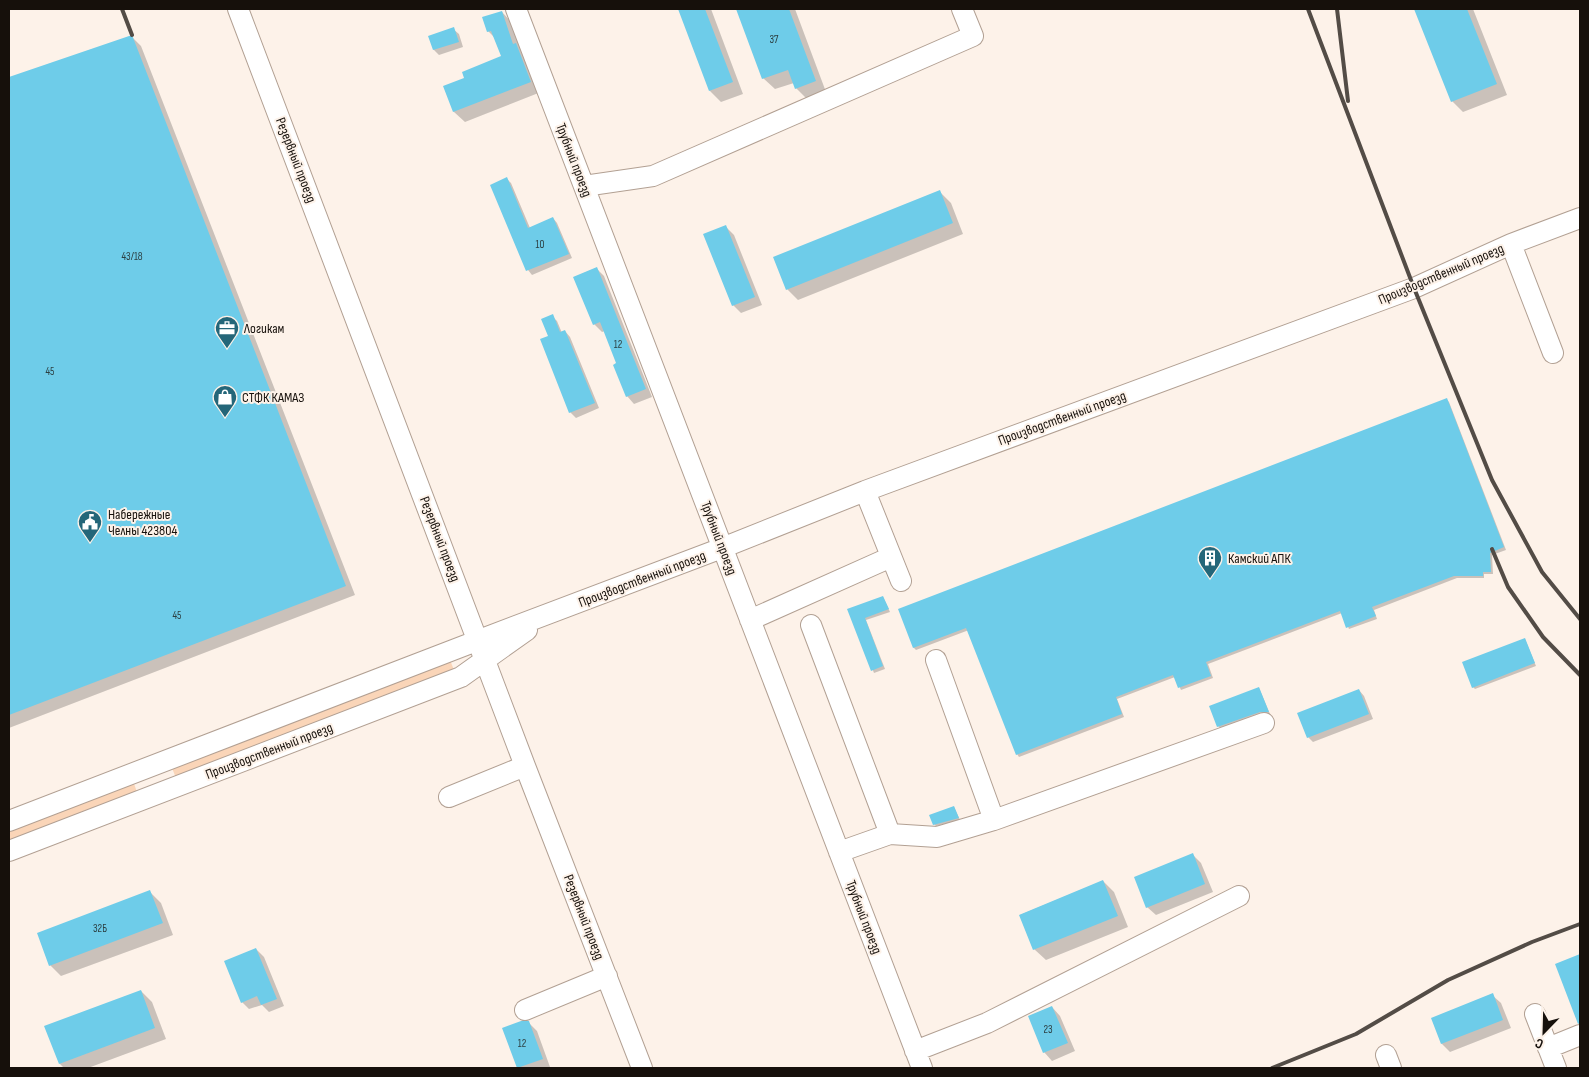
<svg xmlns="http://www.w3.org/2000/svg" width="1589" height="1077" viewBox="0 0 1589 1077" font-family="'Sofia Sans Condensed',sans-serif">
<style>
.green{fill:#fad5b8}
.shadow{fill:#0003}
.building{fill:#6ecce9}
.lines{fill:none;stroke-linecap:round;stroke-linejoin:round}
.minor-casing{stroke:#b2a093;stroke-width:22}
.minor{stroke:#fff;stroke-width:20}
.rail{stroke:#534c46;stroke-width:4}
.labels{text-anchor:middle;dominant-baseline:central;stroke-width:4;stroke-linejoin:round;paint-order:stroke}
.number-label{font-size:11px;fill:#2c3f42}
.street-label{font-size:14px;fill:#16100b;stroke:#fdf2e9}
.poi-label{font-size:14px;fill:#16100b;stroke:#fdf2e9;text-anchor:start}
</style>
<rect width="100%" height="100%" fill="#fdf2e9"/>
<path class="green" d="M450 660 454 670 176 778 172 768Z
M133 781 137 792 9 842V829Z"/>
<path class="shadow" d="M679 9H711L743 94 721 102 710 91Z
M738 9H795L826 92 807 99 796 88 794 83 775 89 763 78Z
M1416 9H1473L1507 95 1463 112 1452 101Z
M502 12 512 23 541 92 465 122 454 112 444 87 466 79 503 57 496 39 488 31Z
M453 29 459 34 463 47 439 55 434 50 430 37Z
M132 37 141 46 355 595 9 728V79Z
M507 179 511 183 530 228 553 218 557 223 572 258 532 275 528 270 492 185Z
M940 192 951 203 963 234 798 300 787 289Z
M726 227 734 235 762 305 741 313 733 305Z
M596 268 604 276 652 397 634 404 627 396 618 364 605 331 602 332 594 324 575 277Z
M552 316 557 321 562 333 565 331 570 337 599 408 576 418 570 412 550 337Z
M1447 400 1449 402 1506 550 1492 555 1493 574H1484V578H1457L1374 610 1377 619 1349 629 1342 613 1208 664 1213 678 1181 690 1175 677 1117 699 1124 717 1019 757 1017 754 969 630 916 650 914 648 900 610Z
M883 597 890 612 866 620 885 669 874 673 849 610Z
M1525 639 1536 666 1475 689 1473 687Z
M1259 688 1270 714H1263L1221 729 1218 726Z
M1359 690 1364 696 1373 719 1313 742 1308 737Z
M954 807 960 820 936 826 934 824Z
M1193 855 1201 863 1213 892 1156 915 1147 907Z
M1103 881 1114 892 1128 927 1046 960 1034 949 1020 915Z
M150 892 161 903 173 935 61 976 50 965Z
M256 949 264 957 284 1006 269 1012 262 1005 249 1009 242 1002Z
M1580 956V1018L1575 1012 1557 965Z
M141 991 152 1002 166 1039 88 1068H64L60 1064 46 1027Z
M1492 995 1501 1003 1511 1028 1450 1052 1442 1044 1432 1019Z
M1052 1007 1060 1016 1075 1051 1052 1061 1044 1052Z
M528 1022 537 1031 550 1067 546 1068 518 1067Z"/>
<path class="building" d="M678 9H705L733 82 709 91Z
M736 9H789L816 81 795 89 788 70 762 79Z
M1414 9H1467L1497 84 1451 102Z
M502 11 513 44 516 43 531 82 453 112 443 86 464 78 462 72 501 56 491 31 487 32 482 17Z
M454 27 459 42 433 50 428 36Z
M132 35 346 586 9 715V77Z
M507 177 528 228 553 217 569 254 526 271 490 185Z
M940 190 953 223 786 290 773 257Z
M726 225 755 297 732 306 703 234Z
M597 267 646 389 626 397 613 365 616 363 600 322 593 325 573 277Z
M553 314 560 332 565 330 595 403 569 413 540 339 548 336 541 319Z
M1447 398 1504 547 1490 553 1491 572H1483V576H1454L1372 607 1376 616 1346 628 1340 611 1206 662 1211 676 1178 688 1173 675 1116 697 1122 714 1016 755 966 628 913 648 898 609Z
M883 596 889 609 865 618 883 666 871 671 847 609Z
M1525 638 1535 663 1472 688 1462 662Z
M1259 687 1269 712H1260L1217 727 1209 706Z
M1359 689 1369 714 1307 738 1297 713Z
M954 806 959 818 933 825 929 815Z
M1193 853 1205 884 1146 908 1134 877Z
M1103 880 1118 916 1033 950 1019 915Z
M150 890 163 923 49 966 37 933Z
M256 948 277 999 261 1005 257 996 241 1003 224 961Z
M1580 954V1023L1578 1024 1555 964Z
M141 990 155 1028 59 1064 44 1026Z
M1493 993 1503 1020 1441 1044 1431 1018Z
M1052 1006 1068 1043 1043 1053 1028 1016Z
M521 1021H529L543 1059 517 1068 502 1028Z"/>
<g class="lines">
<g class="minor-casing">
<path id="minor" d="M238 9 525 766 642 1068
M516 9 922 1068
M584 186 653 176 973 36 962 9
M1511 244 1553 353
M865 491 901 581
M750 620 891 557
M811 625 890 834
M936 660 994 820
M449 797 525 766
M9 821 479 640 722 548 865 491 1414 288 1511 244 1580 218
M9 851 461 677 527 630
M839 852 890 834 937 837 994 820 1264 723
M525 1010 607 976
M1535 1014 1556 1068
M1548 1048 1580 1035
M915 1051 987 1023 1239 896
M1386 1055 1391 1068"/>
</g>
<use href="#minor" class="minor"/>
<path class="rail" d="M122 9 132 35
M1308 9 1414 288 1492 480 1542 572 1580 619
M1337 9 1348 101
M1492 549 1508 587 1543 637 1580 675
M1272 1068 1356 1034 1448 980 1532 942 1580 924"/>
</g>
<defs>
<g id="office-pin" transform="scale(1.25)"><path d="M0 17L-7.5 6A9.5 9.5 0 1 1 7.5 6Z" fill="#246679" stroke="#fdf2e9"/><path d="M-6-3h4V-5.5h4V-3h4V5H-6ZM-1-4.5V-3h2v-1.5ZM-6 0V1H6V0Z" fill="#fff"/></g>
<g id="shop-pin" transform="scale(1.25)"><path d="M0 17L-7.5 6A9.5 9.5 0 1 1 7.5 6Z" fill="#246679" stroke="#fdf2e9"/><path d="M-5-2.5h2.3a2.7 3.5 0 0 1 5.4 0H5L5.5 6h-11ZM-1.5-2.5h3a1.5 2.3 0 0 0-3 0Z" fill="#fff"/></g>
<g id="civic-pin" transform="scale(1.25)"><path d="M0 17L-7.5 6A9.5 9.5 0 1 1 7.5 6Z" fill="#246679" stroke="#fdf2e9"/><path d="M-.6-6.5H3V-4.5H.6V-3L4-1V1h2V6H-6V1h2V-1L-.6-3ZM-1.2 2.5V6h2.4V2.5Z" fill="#fff"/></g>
<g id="building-pin" transform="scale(1.25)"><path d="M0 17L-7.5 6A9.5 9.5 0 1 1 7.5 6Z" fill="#246679" stroke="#fdf2e9"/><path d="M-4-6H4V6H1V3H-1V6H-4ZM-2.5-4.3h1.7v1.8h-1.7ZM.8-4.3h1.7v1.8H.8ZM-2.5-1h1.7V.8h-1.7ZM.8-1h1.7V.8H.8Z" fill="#fff"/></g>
</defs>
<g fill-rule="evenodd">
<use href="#office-pin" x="227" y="328"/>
<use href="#shop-pin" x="225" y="397"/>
<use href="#civic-pin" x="90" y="522"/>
<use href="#building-pin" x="1210" y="558"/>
</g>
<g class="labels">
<g class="number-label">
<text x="774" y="39">37</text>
<text x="540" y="244">10</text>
<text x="132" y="256">43/18</text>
<text x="618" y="344">12</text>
<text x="50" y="371">45</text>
<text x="177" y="615">45</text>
<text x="100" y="928">32Б</text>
<text x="1048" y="1029">23</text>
<text x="522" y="1043">12</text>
</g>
<g class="street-label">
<text transform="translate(296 160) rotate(69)">Резервный проезд</text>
<text transform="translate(574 160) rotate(69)">Трубный проезд</text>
<text transform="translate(1441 274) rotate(-23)">Производственный проезд</text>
<text transform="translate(1062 418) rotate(-20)">Производственный проезд</text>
<text transform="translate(719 538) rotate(69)">Трубный проезд</text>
<text transform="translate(440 539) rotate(69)">Резервный проезд</text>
<text transform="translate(642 579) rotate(-21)">Производственный проезд</text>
<text transform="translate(269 751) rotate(-21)">Производственный проезд</text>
<text transform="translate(584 917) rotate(69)">Резервный проезд</text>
<text transform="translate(864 917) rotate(69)">Трубный проезд</text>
</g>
<g class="poi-label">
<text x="244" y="328">Логикам</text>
<text x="242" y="397">СТФК КАМАЗ</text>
<text x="108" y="514">Набережные<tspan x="108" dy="16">Челны 423804</tspan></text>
<text x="1228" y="558">Камский АПК</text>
</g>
</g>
<rect width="1589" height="1077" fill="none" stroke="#16100b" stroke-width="20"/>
<g transform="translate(1544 1032) rotate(203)" stroke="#fdf2e9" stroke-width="4" paint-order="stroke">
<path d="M0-4L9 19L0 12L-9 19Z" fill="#16100b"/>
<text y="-8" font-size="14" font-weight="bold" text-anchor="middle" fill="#16100b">С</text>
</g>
</svg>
